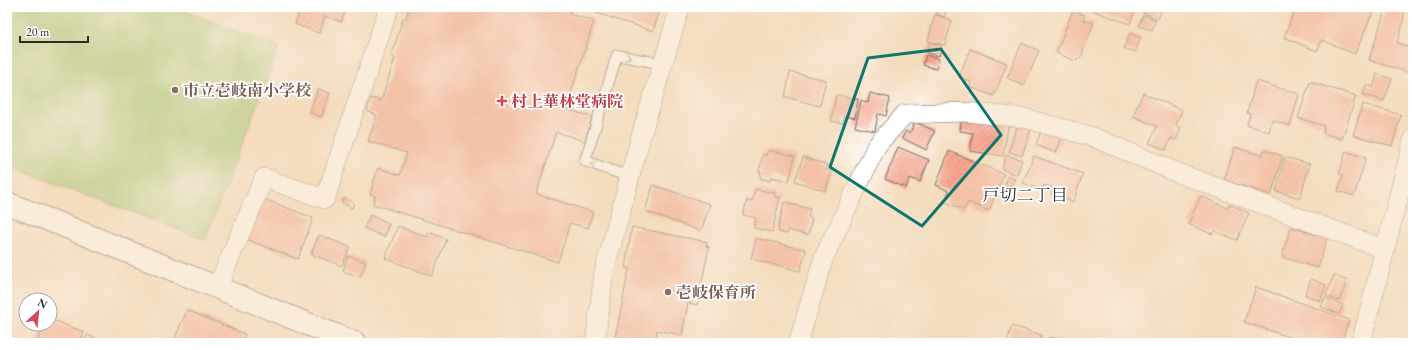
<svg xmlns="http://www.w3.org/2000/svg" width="1420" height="350" viewBox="0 0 1420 350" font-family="'EB Garamond','Noto Serif JP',serif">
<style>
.pitch{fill:#a0cb78;stroke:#667b52}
.building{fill:url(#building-hatch)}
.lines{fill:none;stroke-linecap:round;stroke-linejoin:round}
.service-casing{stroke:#71695e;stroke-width:12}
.minor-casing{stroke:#71695e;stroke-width:20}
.tertiary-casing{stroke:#71695e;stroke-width:24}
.service{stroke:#fff;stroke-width:10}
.minor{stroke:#fff;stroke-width:19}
.tertiary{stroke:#fff;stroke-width:22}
.oneway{stroke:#a0a0a0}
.marked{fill:none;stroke:#0f766e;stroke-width:3;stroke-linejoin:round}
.education-dot{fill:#8d6e63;stroke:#fff;stroke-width:1.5}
.health-dot{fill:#e0444e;stroke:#fff;stroke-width:1.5}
.labels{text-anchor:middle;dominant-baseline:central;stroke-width:3.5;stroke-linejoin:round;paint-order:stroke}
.education-label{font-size:16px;font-weight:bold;fill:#785e54;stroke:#fff;text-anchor:start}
.health-label{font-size:16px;font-weight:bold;fill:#be3a42;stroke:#fff;text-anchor:start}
.neighbourhood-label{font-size:17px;fill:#2b2b2b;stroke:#fff}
</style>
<defs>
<pattern id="building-hatch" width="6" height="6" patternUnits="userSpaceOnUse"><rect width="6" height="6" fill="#faa891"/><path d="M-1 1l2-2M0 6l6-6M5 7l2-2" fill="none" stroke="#cb8977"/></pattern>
</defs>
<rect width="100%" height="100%" fill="#fff"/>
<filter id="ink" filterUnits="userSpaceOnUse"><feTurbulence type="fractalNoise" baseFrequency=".025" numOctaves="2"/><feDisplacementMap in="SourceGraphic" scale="8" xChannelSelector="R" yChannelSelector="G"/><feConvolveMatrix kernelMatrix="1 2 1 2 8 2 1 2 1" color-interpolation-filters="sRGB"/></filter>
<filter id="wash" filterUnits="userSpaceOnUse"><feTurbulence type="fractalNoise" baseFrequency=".012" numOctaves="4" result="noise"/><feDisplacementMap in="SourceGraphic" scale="16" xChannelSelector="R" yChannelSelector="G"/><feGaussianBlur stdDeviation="0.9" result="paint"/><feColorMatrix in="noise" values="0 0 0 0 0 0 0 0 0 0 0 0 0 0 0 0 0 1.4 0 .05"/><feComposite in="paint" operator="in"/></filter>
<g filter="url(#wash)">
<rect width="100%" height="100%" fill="#f4dcbd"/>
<path class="pitch" d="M7 7H174L279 47 205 240 7 165Z"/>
<g id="blocks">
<path class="building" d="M284 7H347L341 22 325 16 319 33 295 24 299 13Z
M409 7H547L559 11 560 7H572L569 14 594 21 566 109 592 117 585 141 556 132 536 194 593 212 588 228 570 223 558 262 373 204 375 196 370 194 378 168 400 175 407 153 368 141 377 115 367 111 371 98 381 101 395 58 391 57 403 18 406 19Z
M598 7H661L653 31 596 13Z
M938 7H947L944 17 936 14Z
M1083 7H1136L1130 24Z
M1146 7H1163L1158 19 1143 13Z
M1296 7H1375L1355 54 1322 40 1317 51 1284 37Z
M1386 7H1405L1403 23 1397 43 1413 49V64L1410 73 1369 60Z
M1073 10 1085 15 1083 20 1094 23 1080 59 1077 58 1076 61 1056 53Z
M935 15 952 20 945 45 928 41Z
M1143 15 1156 20 1152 30 1139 26Z
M1130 33 1141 38 1135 52 1124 48Z
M930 42 942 46 939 56 927 53Z
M1022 43 1039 51 1024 86 1007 78Z
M970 49 1007 63 994 96 970 87 971 82 959 77Z
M926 55 939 59 936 69 923 65Z
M790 72 826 80 820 106 785 97Z
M1377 74 1392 79 1384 101 1363 94 1366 85 1373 87Z
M1256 81 1299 94 1290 126 1272 120 1269 132 1247 125 1250 114 1247 113Z
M1310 82 1356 96 1342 139 1323 133 1324 126 1298 118Z
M318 89 330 93 321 117 309 112Z
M870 93 890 98 886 116 878 114 875 131 855 127 861 100 868 103Z
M1143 93 1182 110 1176 126 1181 128 1176 140 1171 138 1166 150 1149 143 1157 126 1133 116Z
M836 95 858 99 855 118 844 116 843 123 831 121Z
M1363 104 1401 115 1392 146 1353 135Z
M962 114 1009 122 1003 156 970 151 973 133 960 131Z
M915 122 935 131 926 150 902 138 906 131 910 133Z
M1018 123 1031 128 1022 156 1009 152Z
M1043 126 1063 134 1056 153 1036 145Z
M898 147 929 160 920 182 910 178 906 188 885 179Z
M1235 147 1262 156 1264 150 1283 156 1271 195 1224 180Z
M768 150 795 156 789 181 771 177 770 181 760 178 761 172H759L763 154 766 155Z
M949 151 1004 174 989 211 968 202 964 210 945 202 949 191 936 185Z
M1346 151 1366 158 1354 196 1338 191 1343 175 1339 174Z
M1006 155 1022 160 1017 175 1002 169Z
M1034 156 1083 174 1073 202 1051 194 1053 188 1044 185 1042 190 1023 183Z
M803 157 828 165 826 170 832 172 825 191 795 181Z
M1285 157 1310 164 1300 198 1276 191Z
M1008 176 1015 179 1011 187 1005 184Z
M653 185 710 204 701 231 645 211Z
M755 189 775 193 774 196 780 198 772 232 754 228 756 218 743 215 747 200 752 202Z
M1201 196 1227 208 1229 204 1249 213 1237 240 1214 231 1212 234 1188 224Z
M344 198 354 203 352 208 342 203Z
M264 199 313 218 298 259 248 240Z
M784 202 810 209 808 217 812 218 808 235 788 230 787 234 779 232V229L778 228Z
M370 215 389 223 384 237 364 228Z
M398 226 427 237 429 232 446 239 432 276 385 258Z
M632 227 707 242 706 246 709 247 697 305 688 303 682 335 657 330 655 343H614L629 269 625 268Z
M1291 227 1327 238 1318 268 1282 257Z
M319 235 350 247 342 266 311 254Z
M756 238 806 250 800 271 751 259Z
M348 256 366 262 360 277 343 271Z
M1334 275 1347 281 1339 301 1326 296Z
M1311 279 1326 285 1320 301 1305 295Z
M1256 287 1349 320 1341 343H1300L1301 341 1244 322Z
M1325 298 1343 305 1339 314 1321 307Z
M187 310 245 334 241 343H173Z
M50 319 84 332 80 343H43L37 341 43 324H50Z
M1012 326 1042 335 1039 343H1007Z
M87 335 102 341 103 338 115 343H84Z
M1049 337 1063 341 1062 343H1047Z"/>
</g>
</g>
<g filter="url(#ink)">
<use href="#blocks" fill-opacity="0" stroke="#71695e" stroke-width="1"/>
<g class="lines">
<g class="service-casing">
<path id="service" d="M630 177 585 161 617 55 663 64"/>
</g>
<g class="minor-casing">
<path id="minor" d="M217 288 264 178 325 199 389 7
M595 343 604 272 641 136 680 7
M798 343 824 257 860 181 877 145 905 114 965 112 1024 118 1093 137 1183 175 1384 249
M1361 343 1413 140"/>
</g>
<g class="tertiary-casing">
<path id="tertiary" d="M7 203 355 343"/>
</g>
<use href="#service" class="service"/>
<use href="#minor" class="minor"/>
<use href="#tertiary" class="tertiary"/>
</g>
<defs><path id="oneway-chevron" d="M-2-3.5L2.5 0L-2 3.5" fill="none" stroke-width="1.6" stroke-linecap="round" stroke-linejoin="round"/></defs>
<g class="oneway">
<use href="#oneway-chevron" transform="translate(628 57) rotate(11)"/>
<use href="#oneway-chevron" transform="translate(593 164) rotate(-160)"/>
</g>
</g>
<path d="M0 0H1420V350H0ZM941 49 1001 135 922 226 830 167 868 58Z" fill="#f4dcbd" fill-opacity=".55" fill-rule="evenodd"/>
<path class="marked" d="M941 49 1001 135 922 226 830 167 868 58Z"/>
<g class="education-dot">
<circle cx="175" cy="90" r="4"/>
<circle cx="668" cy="292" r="4"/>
</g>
<path class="health-dot" d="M500 95h4v4h4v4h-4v4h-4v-4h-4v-4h4z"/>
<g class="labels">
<g class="education-label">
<text x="183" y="90">市立壱岐南小学校</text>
<text x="676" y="292">壱岐保育所</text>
</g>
<g class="health-label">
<text x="511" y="101">村上華林堂病院</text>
</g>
<g class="neighbourhood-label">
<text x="1025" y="195">戸切二丁目</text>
</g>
</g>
<rect width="1420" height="350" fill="none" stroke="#fff" stroke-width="24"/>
<g transform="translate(38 312) rotate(27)"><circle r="19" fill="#ffffff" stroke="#aaaaaa"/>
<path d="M0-3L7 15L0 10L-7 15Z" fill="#d1495b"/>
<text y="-6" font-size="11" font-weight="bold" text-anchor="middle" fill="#2b2b2b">N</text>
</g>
<path d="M20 36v6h68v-6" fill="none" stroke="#2b2b2b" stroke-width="2"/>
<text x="26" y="36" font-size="12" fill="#2b2b2b" stroke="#ffffff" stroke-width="3" paint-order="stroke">20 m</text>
</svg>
